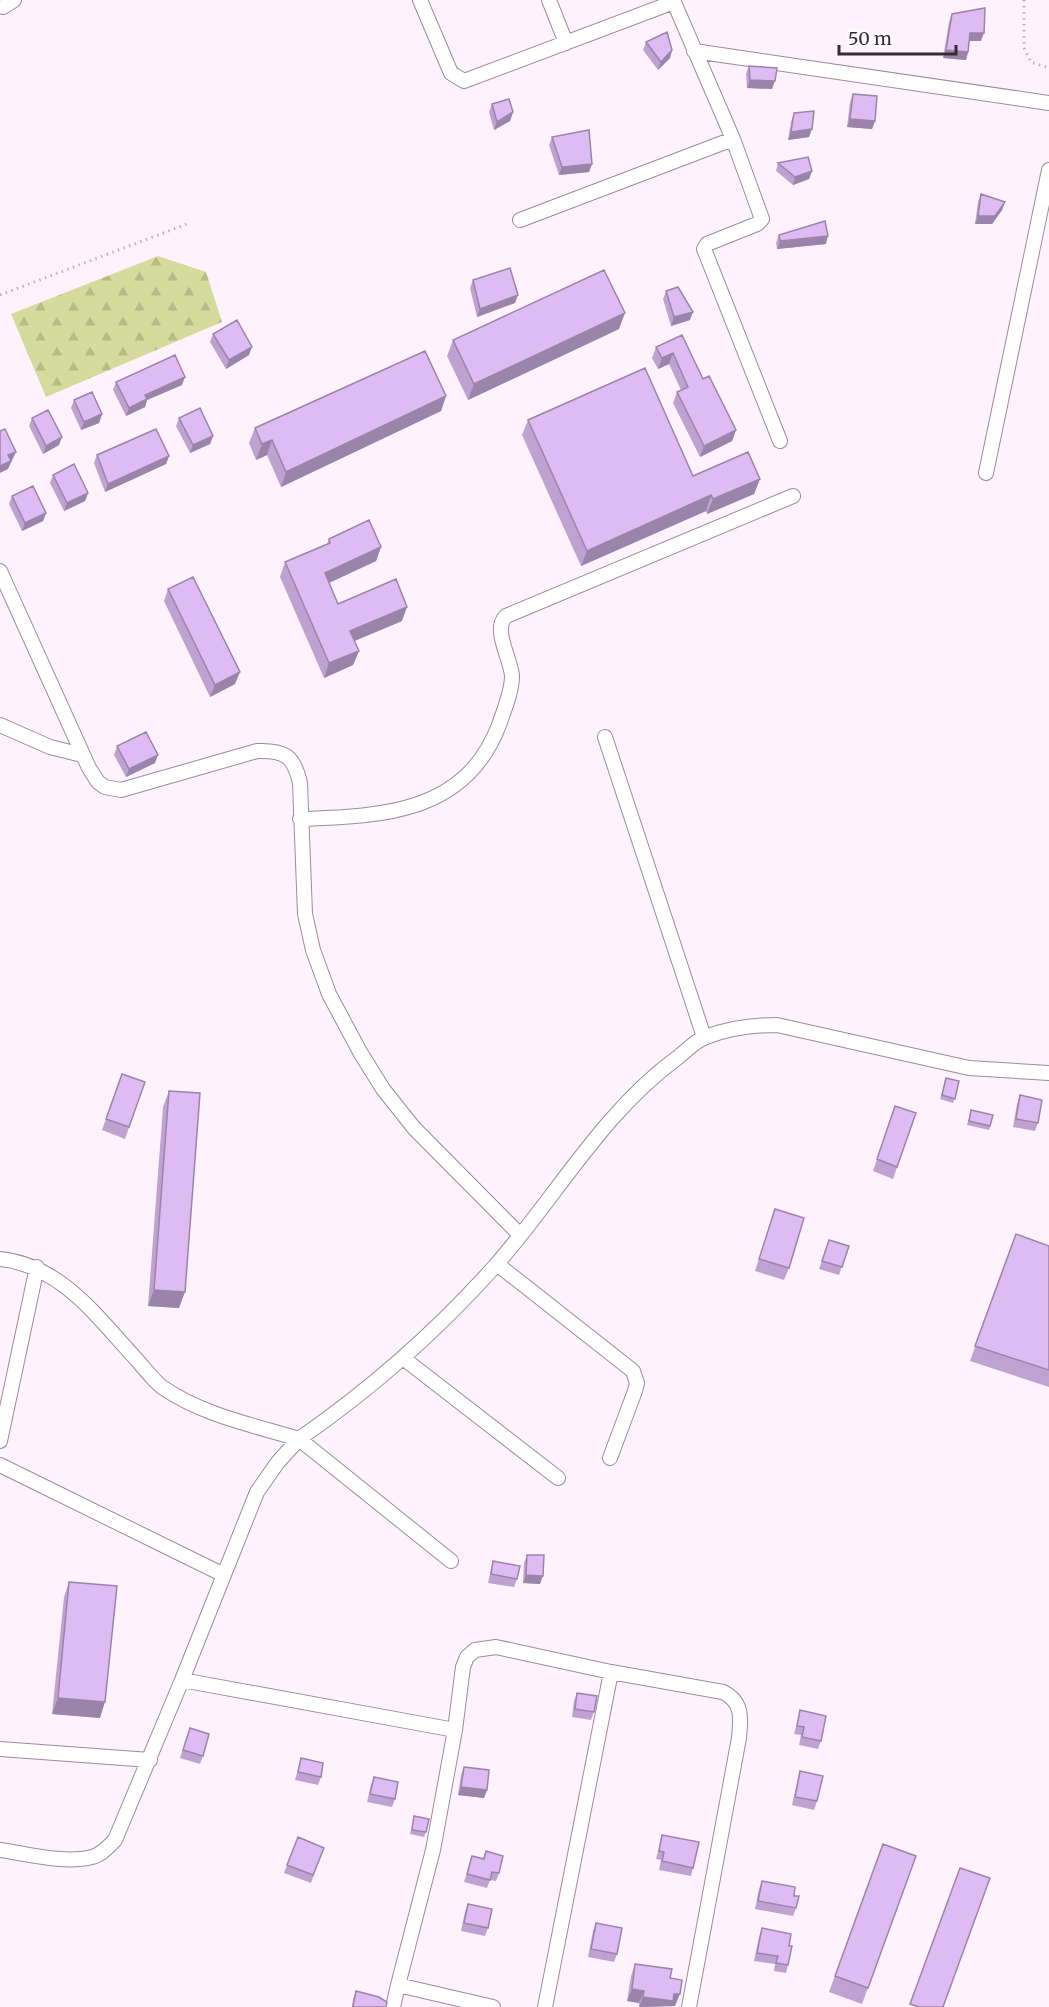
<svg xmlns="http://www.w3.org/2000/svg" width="1049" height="2007" viewBox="0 0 1049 2007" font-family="Merriweather,serif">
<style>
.forest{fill:url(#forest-firs)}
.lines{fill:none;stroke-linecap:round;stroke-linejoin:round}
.street-casing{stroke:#a1889f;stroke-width:16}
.path{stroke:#bdb2bc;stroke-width:3;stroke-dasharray:1.5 4.5;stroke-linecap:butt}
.street{stroke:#fff;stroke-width:14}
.wall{fill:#bfa2d1}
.shaded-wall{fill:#9b84aa}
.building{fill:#debcf3;stroke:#9b84aa;stroke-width:1.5}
</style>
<defs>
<pattern id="forest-firs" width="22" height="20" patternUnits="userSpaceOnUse" patternTransform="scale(1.5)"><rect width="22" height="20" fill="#d5db9c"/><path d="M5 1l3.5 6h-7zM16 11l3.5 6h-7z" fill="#b7bc87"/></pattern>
</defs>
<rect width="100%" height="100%" fill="#fef3fd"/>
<path class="forest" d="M158 256 206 272 222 322 46 397 11 314Z"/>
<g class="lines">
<g class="street-casing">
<path id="street" d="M420 0 451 73 464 81 674 2
M549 0 566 43
M673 0 733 139 762 219 757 224 707 244 704 249 780 441
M3 7 14 0
M694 51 1049 103
M520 220 733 139
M986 473 1049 170
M0 571 89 768 98 782 105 787 121 790 257 751C285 750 294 756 300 783L305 914 313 950 329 994 360 1052 383 1089 414 1128 519 1234
M0 725 50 747 82 755
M605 737 704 1037
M300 819C382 816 465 814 499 725 504 710 512 692 512 676 511 659 492 629 506 616L793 496
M0 1259C61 1265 98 1318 137 1360 145 1369 153 1380 162 1387 202 1415 253 1425 299 1439 371 1389 437 1331 495 1266 556 1197 602 1113 677 1058 686 1051 696 1040 706 1037 729 1028 753 1025 777 1025L969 1068 1049 1073
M497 1264 633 1371 637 1383 635 1391 610 1458
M403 1358 558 1478
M0 1441 37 1267
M0 1465 224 1575
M182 1680 257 1492 278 1462 299 1439 451 1561
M0 1749 150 1760
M0 1850C28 1854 64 1864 92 1857 101 1855 108 1847 115 1840L182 1680 455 1730
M398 1985 433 1850 455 1730 463 1667 467 1657 475 1650 496 1647 611 1672 723 1692C743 1702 741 1718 739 1738L689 2007
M393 2007 398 1985 493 2007
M545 2007 611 1672"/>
</g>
<path class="path" d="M1024 0V48L1031 62 1049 68
M0 295 187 224"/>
<use href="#street" class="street"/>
</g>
<path class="wall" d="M952 14 981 41H969L968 52 966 60 943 58 949 22Z
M646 42 672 50 670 58 658 70 643 50Z
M749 66 772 89 747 88 746 74Z
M853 94 875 121 872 129 847 127 850 102Z
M492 104 513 112 510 121 494 130 489 112Z
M794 113 809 137 788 140 791 122Z
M552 137 592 164 589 172 559 175 549 145Z
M778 163 812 171 809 179 793 185 776 171Z
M981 194 1005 202 1002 210 992 224H975L978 202Z
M779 235 826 244 777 249 776 243Z
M473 280 515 303 477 317 470 288Z
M666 291 690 320 671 326 663 299Z
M619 329 468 400 447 356 453 340Z
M213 334 249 355 226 369 210 342Z
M682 335 703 379 736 430 732 441 700 457 673 403 677 392 681 390 669 364 658 369 652 358 656 347Z
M116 382 182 385 147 400 145 407 126 416 113 390Z
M446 396 441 411 281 487 267 455 256 460 249 443 255 428Z
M74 400 102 414 99 423 81 430 71 408Z
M32 418 59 445 43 454 29 426Z
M179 418 213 436 210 444 190 453 176 426Z
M528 420 693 476 760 479 754 494 707 514 706 511 581 566 522 435Z
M97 455 169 456 166 464 105 492 94 463Z
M53 475 88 493 85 501 64 511 50 483Z
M12 496 46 513 43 521 22 531 9 504Z
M329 539 381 547 376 561 329 583 338 604 402 621 354 641 359 651 353 665 324 678 280 577 285 562 327 544Z
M168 589 235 684 210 697 164 601Z
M117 746 155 763 126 777 114 755Z
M122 1074 145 1082 125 1139 102 1130Z
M946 1078 959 1081 953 1103 940 1099Z
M169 1091 179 1308 148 1306 163 1107Z
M1020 1095 1038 1123 1035 1131 1013 1127 1017 1104Z
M895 1106 916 1113 893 1179 873 1171Z
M971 1110 990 1126 989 1130 967 1125Z
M775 1209 789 1268 784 1280 755 1271Z
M1016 1234 1049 1246V1387L970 1361Z
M829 1240 849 1246 839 1275 819 1269Z
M527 1555 540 1584 523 1583 524 1563Z
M493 1561 517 1579 514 1587 488 1583 491 1569Z
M69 1582 100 1718 52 1714 64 1597Z
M577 1693 594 1712 591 1720 572 1717 574 1701Z
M800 1710 821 1741 818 1749 799 1745 801 1735 794 1734 798 1719Z
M187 1736 203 1756 200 1764 180 1758Z
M301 1758 321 1777 318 1785 295 1780Z
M464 1767 487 1790 484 1798 458 1795 461 1775Z
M800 1771 817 1801 814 1810 792 1805 798 1779Z
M374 1777 395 1799 392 1807 367 1802 371 1785Z
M414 1816 426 1832 424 1837 410 1834Z
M662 1835 693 1868 691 1876 659 1870 661 1860 656 1859Z
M298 1837 324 1848 311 1883 284 1873Z
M883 1844 916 1856 862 2004 829 1992Z
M486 1851 499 1873 496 1881 490 1880 487 1888 464 1882 472 1856 483 1859Z
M762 1881 794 1896 796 1908 793 1916 755 1909 759 1889Z
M468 1904 488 1928 485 1936 461 1931 465 1912Z
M596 1923 617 1954 614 1962 588 1957 593 1931Z
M762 1928 789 1946 788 1965 786 1973 774 1971 775 1964 754 1961 759 1937Z
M635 1964 670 1978 675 2006 639 2007V2003L627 2001 631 1976Z
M356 1991 386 2007H352L353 1999Z"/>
<path class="shaded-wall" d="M970 33H984L981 41H967Z
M672 50 670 58 658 70 661 62Z
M946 50 968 52 966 60 943 58Z
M750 80 775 81 772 89 747 88Z
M513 112 510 121 494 130 497 122Z
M850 119 875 121 872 129 847 127Z
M812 129 809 137 788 140 791 132Z
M592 164 589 172 559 175 562 167Z
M812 171 809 179 793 185 795 177Z
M1005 202 1002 210 992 224H975L978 216Z
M828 236 826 244 777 249 780 241Z
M518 295 515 303 477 317 480 309Z
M693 312 690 320 671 326 674 317Z
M625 313 619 329 468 400 474 384Z
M252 347 249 355 226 369 229 360Z
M673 353 669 364 658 369 662 358Z
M185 377 182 385 147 400 145 407 126 416 129 408 145 395Z
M446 396 441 411 281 487 286 472Z
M102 414 99 423 81 430 84 422Z
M736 430 732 441 700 457 704 446Z
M213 436 210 444 190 453 193 445Z
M62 437 59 445 43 454 46 446Z
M272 440 267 455 256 460 262 444Z
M16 452 8 469 0 473V466L8 455Z
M169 456 166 464 105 492 108 484Z
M760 479 754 494 707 514 713 499Z
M88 493 85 501 64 511 67 503Z
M711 495 706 511 581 566 587 551Z
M46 513 43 521 22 531 25 523Z
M381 547 376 561 320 587 325 573Z
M407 607 402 621 345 645 350 631Z
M359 651 353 665 324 678 329 663Z
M240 672 235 684 210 697 215 685Z
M158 755 155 763 126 777 129 769Z
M154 1290 185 1292 179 1308 148 1306Z
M526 1575 543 1576 540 1584 523 1583Z
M58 1698 105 1702 100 1718 52 1714Z
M461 1787 487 1790 484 1798 458 1795Z
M632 1989 644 1991 639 2003 627 2001Z
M674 1994H680L675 2006 639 2007 643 1997Z"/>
<path class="building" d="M985 8 984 33H970L968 52 946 50 952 14Z
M667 32 672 50 661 62 646 42Z
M749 66 777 68 775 81 750 80Z
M853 94 877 96 875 121 850 119Z
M509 99 513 112 497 122 492 104Z
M814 111 812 129 791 132 794 113Z
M589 130 592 164 562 167 552 137Z
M808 157 812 171 795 177 778 163Z
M981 194 1005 202 995 216H978Z
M825 221 828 236 780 241 779 235Z
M510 268 518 295 480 309 473 280Z
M604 270 625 313 474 384 453 340Z
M678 287 693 312 674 317 666 291Z
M237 320 252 347 229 360 213 334Z
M682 335 703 379 709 376 736 430 704 446 677 392 688 387 673 353 662 358 656 347Z
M425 351 446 396 286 472 272 440 262 444 255 428Z
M175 355 185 377 145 395 147 399 129 408 116 382Z
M645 368 693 476 748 452 760 479 713 499 711 495 587 551 528 420Z
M92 392 102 414 84 422 74 400Z
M200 408 213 436 193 445 179 418Z
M48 410 62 437 46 446 32 418Z
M5 429 16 452 8 455 11 461 0 466V431Z
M156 429 169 456 108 484 97 455Z
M74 464 88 493 67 503 53 475Z
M33 486 46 513 25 523 12 496Z
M369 520 381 547 325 573 338 604 396 579 407 607 350 631 359 651 329 663 285 562 330 543 329 539Z
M193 577 240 672 215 685 168 589Z
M146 732 158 755 129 769 117 746Z
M122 1074 145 1082 129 1127 106 1119Z
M946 1078 959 1081 955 1099 942 1095Z
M169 1091 200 1093 185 1292 154 1290Z
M1020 1095 1042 1100 1038 1123 1016 1119Z
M895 1106 916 1113 897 1167 877 1159Z
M971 1110 993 1115 990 1126 969 1121Z
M775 1209 804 1218 789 1268 759 1259Z
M1016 1234 1049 1246V1370L975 1346Z
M829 1240 849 1246 842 1267 822 1261Z
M527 1555H544L543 1576 526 1575Z
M493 1561 520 1566 517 1579 491 1574Z
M69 1582 117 1586 105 1702 58 1698Z
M577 1693 597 1696 594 1712 575 1709Z
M800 1710 826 1716 821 1741 802 1737 804 1727 797 1726Z
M190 1728 209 1734 203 1756 183 1750Z
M301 1758 323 1763 321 1777 298 1772Z
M464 1767 489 1770 487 1790 461 1787Z
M800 1771 823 1776 817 1801 795 1797Z
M374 1777 398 1782 395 1799 370 1794Z
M414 1816 429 1819 426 1832 412 1830Z
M662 1835 699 1842 693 1868 662 1861 664 1852 659 1851Z
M298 1837 324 1848 313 1875 287 1865Z
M883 1844 916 1856 868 1988 835 1976Z
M486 1851 503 1856 499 1873 492 1872 490 1880 467 1874 472 1856 484 1859Z
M960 1868 990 1878 943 2007H919L910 2004Z
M762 1881 795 1887 794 1896H799L796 1908 758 1901Z
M468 1904 492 1909 488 1928 464 1923Z
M596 1923 622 1928 617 1954 591 1949Z
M762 1928 791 1934 789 1946H792L788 1965 776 1963 778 1956 757 1953Z
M635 1964 672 1969 670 1978 682 1980 680 1994H674L673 2001 643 1997 644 1991 632 1989Z
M356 1991 379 1997 387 2002 386 2007H353Z"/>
<path d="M839 45v9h117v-9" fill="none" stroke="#372c36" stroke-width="3"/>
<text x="848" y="45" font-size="18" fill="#372c36" stroke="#ffffff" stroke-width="4.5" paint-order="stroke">50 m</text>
</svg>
